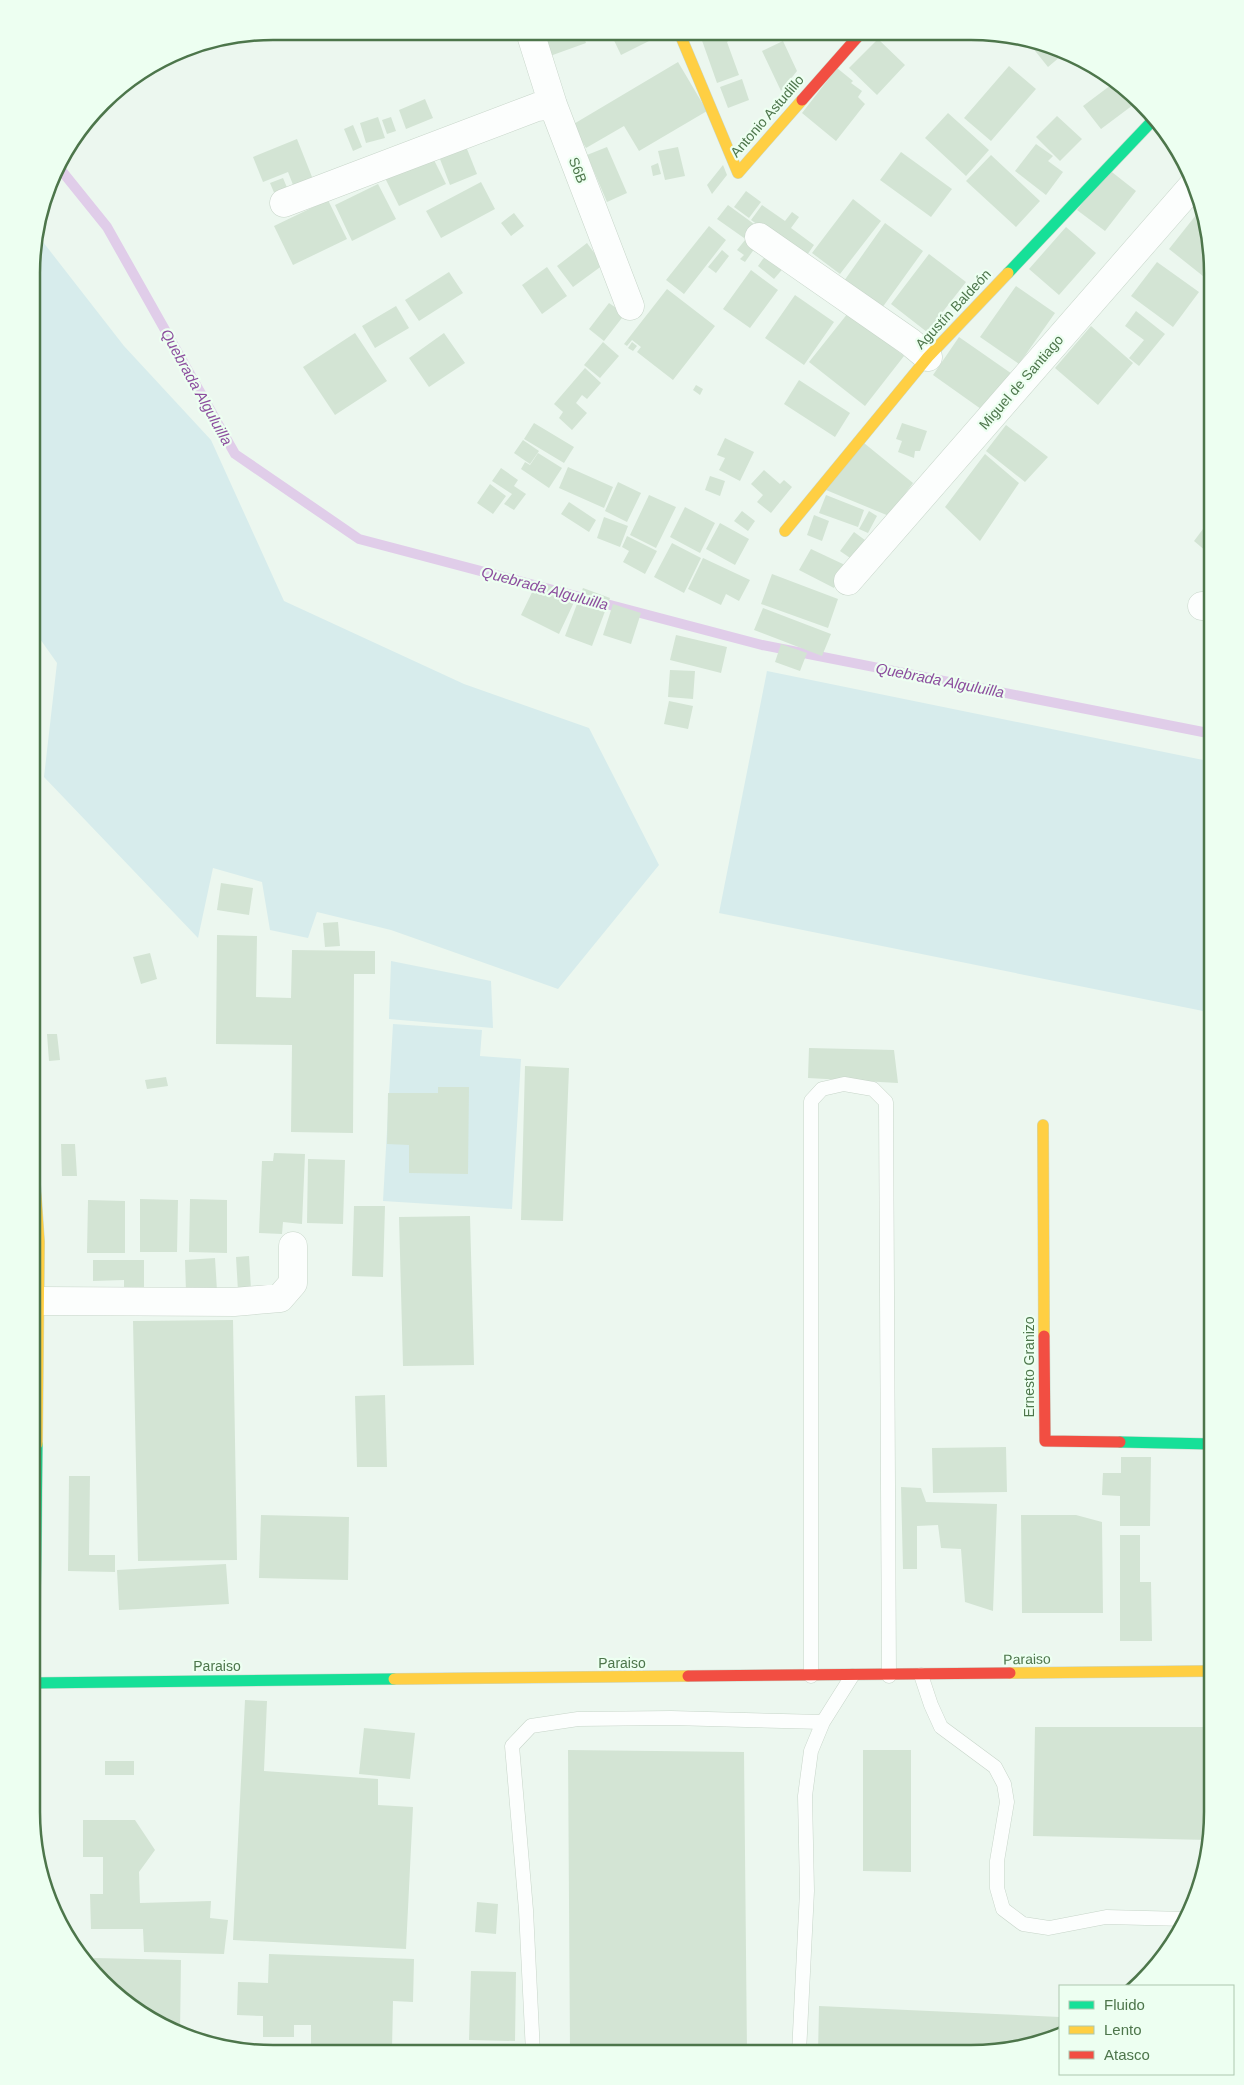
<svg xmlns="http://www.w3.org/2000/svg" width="1244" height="2085" viewBox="0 0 1244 2085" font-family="Helvetica,sans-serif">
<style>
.green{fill:#d7ecec}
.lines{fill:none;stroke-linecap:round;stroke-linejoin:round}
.stream{stroke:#e0cde9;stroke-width:10}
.building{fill:#d3e4d4}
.lane-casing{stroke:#c7d5c9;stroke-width:15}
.street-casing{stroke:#c7d5c9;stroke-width:29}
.fast-casing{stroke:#c8d7ca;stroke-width:12}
.slow-casing{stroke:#c8d7ca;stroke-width:12}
.jam-casing{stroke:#c8d7ca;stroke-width:12}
.lane{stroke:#fcfefd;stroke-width:14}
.street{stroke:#fcfefd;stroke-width:28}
.fast{stroke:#16e098;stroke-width:11}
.slow{stroke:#ffcf43;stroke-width:11}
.jam{stroke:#f24e42;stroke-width:11}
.labels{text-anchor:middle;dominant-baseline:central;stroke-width:4.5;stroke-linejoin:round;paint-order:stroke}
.street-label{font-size:14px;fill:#4d764b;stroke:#edfff1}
.water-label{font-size:15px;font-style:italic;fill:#8c4e9e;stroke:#edfff1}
.rim{fill:none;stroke:#4d764b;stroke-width:2.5}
</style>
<rect width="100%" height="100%" fill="#ecf7ef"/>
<path class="green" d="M36 233 124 346 211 440 284 601 464 684 589 728 659 865 558 989 391 930 317 912 308 938 270 930 262 882 213 868 198 938 44 777 57 663 33 629V242Z
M767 671 1213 762V987L1208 1012 719 913Z
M391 961 491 981 493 1028 389 1019Z
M393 1024 482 1030 480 1056 521 1059 512 1209 383 1201Z"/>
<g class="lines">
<path class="stream" d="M57 165 107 227 235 454 359 539 762 645 1213 734"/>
</g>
<path class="building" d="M541 32H582L586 43 550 56Z
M610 32H667L621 55Z
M699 32 737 33 727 42 739 75 717 83Z
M878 39 905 65 877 95 849 68Z
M783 41 797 71 781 91 762 51Z
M1030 41 1064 50 1067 51 1048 67 1028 42Z
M678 62 707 111 639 151 624 126 586 148 572 125Z
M1009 66 1036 89 991 141 964 118Z
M837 68 853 81 851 83 862 91 858 97 865 104 836 141 802 113Z
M742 79 749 100 728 108 720 87Z
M1115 82 1133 105 1101 129 1083 106Z
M425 99 433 118 406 129 399 110Z
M948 113 989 150 966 176 925 138Z
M1057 116 1082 139 1060 161 1036 137Z
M378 117 385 138 366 143 360 123Z
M391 117 396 131 387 134 382 120Z
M353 125 362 147 353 151 344 129Z
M297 139 316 187 297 195 288 172 263 182 253 157Z
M465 144 477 174 450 185 438 154Z
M1036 144 1053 156 1048 161 1063 172 1046 195 1015 171Z
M607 147 627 193 607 202 587 155Z
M678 147 685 176 665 180 658 151Z
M429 150 446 184 399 206 382 172Z
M901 152 952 189 931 217 880 180Z
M991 155 1040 201 1016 227 966 181Z
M658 163 661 174 653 176 651 166Z
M723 165 727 175 712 194 707 185Z
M1108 169 1136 191 1105 231 1077 210Z
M283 178 291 197 278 202 270 183Z
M481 182 495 209 441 238 426 211Z
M378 184 396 219 352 241 335 205Z
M746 191 761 202 749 218 734 207Z
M853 199 881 221 840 274 812 253Z
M328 200 347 239 293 265 274 226Z
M728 205 754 224 744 238 717 219Z
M762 205 785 221 792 212 799 217 791 228 814 245 805 258 751 220Z
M1200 210 1213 273V284L1169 249Z
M514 213 524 226 511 236 501 223Z
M885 223 923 251 882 308 844 281Z
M709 226 726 240 684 294 666 280Z
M1066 227 1096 253 1059 295 1029 269Z
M745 240 755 248 745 262 740 259 744 255 737 250Z
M587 243 603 265 573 287 557 266Z
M722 250 729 256 716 273 708 267Z
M768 252 786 265 774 279 758 266Z
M929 254 966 282 927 332 891 304Z
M1157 262 1199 292 1173 327 1131 296Z
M547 267 567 296 542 314 522 285Z
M751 270 778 290 750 328 723 309Z
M449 272 463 293 419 321 405 300Z
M1016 286 1055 313 1019 364 980 337Z
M667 289 715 326 673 380 637 352 641 347 632 340 627 346 624 344Z
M795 295 834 322 804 365 765 338Z
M609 303 625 314 604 341 589 329Z
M396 306 409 328 375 348 362 326Z
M1136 311 1165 334 1139 366 1129 358 1144 340 1125 326Z
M848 313 904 356 865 406 809 362Z
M1091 326 1133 363 1098 405 1055 368Z
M355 333 387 381 335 415 303 367Z
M444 333 465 363 429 387 409 358Z
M959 337 1015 376 988 414 933 375Z
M603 342 619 356 600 378 584 365Z
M632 342 637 346 633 351 628 348Z
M585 368 601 383 587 399 582 395 576 403 587 413 572 430 559 418 563 412 554 404Z
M799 380 850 413 835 437 784 404Z
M696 385 703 389 700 395 693 390Z
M534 423 574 447 564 463 524 439Z
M902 423 927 431 920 451H915L914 458 898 452 902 441 896 439Z
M1006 425 1048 457 1025 482 986 451Z
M725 438 754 452 740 481 719 470 725 458 717 455Z
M523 440 539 451 530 464 514 453Z
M864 443 913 483 889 516 826 490Z
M538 453 562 468 549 488 521 469 525 462 530 465Z
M985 454 1019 483 980 541 945 507Z
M568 467 613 487 604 508 559 488Z
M501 468 518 480 514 486 526 494 514 510 504 504 512 494 492 481Z
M764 470 780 484 784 480 792 487 771 513 757 502 763 495 751 484Z
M710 476 725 481 720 496 705 490Z
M618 482 641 493 627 522 605 511Z
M490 484 506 496 493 514 477 503Z
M649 495 676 507 656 548 630 535Z
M826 495 864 510 858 527 819 513Z
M569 502 596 520 589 532 561 514Z
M685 507 715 523 700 553 670 537Z
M742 511 755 521 748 531 734 521Z
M869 511 877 516 868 533 859 529Z
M814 515 829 521 822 541 807 535Z
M604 517 628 526 620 547 597 538Z
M1209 521 1213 524V557L1194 541Z
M720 523 749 539 735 565 706 549Z
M854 532 869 543 856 562 840 551Z
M627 536 657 551 645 574 623 562 629 551 622 547Z
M672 543 701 558 684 593 654 577Z
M811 549 845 565 834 588 799 570Z
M703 558 750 580 739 601 726 594 721 605 688 589Z
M772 574 838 599 828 628 761 604Z
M538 580 576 598 559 634 521 615Z
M583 588 610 598 592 646 565 636Z
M613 604 641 613 631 644 603 635Z
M763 608 831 634 822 656 754 630Z
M676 635 727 647 721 673 670 660Z
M781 644 807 653 800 671 775 662Z
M670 670 695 671 693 699 668 697Z
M669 701 693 706 688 729 664 724Z
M221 883 253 888 249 915 217 910Z
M338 922 340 946 325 947 323 923Z
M217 935 257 936 256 997 291 998 292 950 375 951V974H354L353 1133 291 1132 292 1045 216 1044Z
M150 953 157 979 141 984 133 957Z
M47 1034H57L60 1060 49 1061Z
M809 1048 894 1050 898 1083 808 1078Z
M525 1066 569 1068 563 1221 521 1220Z
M166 1077 168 1086 147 1089 145 1080Z
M438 1087H469L468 1174 409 1173V1145L387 1144 388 1093H438Z
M61 1144H75L77 1176H62Z
M274 1153 305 1154 302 1224 283 1222 282 1234 259 1233 262 1161H273Z
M308 1159 345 1160 343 1224 307 1223Z
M140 1199 178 1200 177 1252H140Z
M190 1199 227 1200V1253L189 1252Z
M88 1200 125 1201V1253H87Z
M354 1206H385L383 1277 352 1276Z
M470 1216 474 1365 403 1366 399 1217Z
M249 1256 251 1289 238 1291 236 1257Z
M215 1258 217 1291 186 1292 185 1260Z
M93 1260H144V1290L124 1289V1280L93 1281Z
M233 1320 237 1560 138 1561 133 1321Z
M385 1395 387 1467H357L355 1396Z
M1006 1447 1007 1492 933 1493 932 1448Z
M1121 1457H1151L1150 1526H1120V1496L1102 1495 1103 1473H1121Z
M69 1476H90L89 1555H115V1572L68 1571Z
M901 1487 921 1488 926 1502 997 1504 993 1611 965 1602 961 1549 941 1548 938 1525 917 1526V1569H903Z
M261 1515 349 1517 348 1580 259 1578Z
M1021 1515H1076L1102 1522 1103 1613H1022Z
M1120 1535H1140V1582H1151L1152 1641H1120Z
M226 1564 229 1604 119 1610 117 1570Z
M245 1700 267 1701 264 1771 378 1779V1805L413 1807 406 1949 233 1940Z
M1035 1727H1212V1828L1209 1840 1033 1836Z
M364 1728 415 1733 410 1779 359 1774Z
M568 1750 744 1752 747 2053H570Z
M863 1750H911V1872L863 1871Z
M105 1761H134V1775H105Z
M83 1820H135L155 1850 139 1872 140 1903 211 1901 210 1918 228 1920 224 1954 144 1952 143 1929H91L90 1894H103V1857H83Z
M477 1902 498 1904 496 1934 475 1932Z
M269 1954 414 1959 413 2002 393 2001 392 2049 311 2046V2025H294V2037H263V2016L237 2015 238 1982 268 1983Z
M94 1958 181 1960 180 2033 126 2004 93 1971Z
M471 1971 516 1972 515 2041 469 2040Z
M819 2006 1060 2017V2036L971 2054 818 2053Z"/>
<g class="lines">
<g class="lane-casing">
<path id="lane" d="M921 1675 931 1705 941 1727 995 1767 1004 1784 1007 1802 997 1861V1888L1003 1909 1023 1924 1049 1928 1106 1917 1186 1919
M811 1676V1101L822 1089 844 1084 873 1089 886 1102 889 1676
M533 2053 526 1910 512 1746 531 1726 578 1719 671 1718 823 1722
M799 2053 807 1891 805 1796 811 1751 823 1722 852 1676"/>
</g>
<g class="street-casing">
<path id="street" d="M530 32 553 105 630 306
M284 203 537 107 553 105
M759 237 910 342 928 357
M848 581 1195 183
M1202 606H1213
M39 1301 234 1302 280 1298 293 1283V1246"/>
</g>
<g class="fast-casing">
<path id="fast" d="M1008 273 1155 118
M1120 1442 1212 1444
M31 1683 394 1679
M33 1823 37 1444"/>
</g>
<g class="slow-casing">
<path id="slow" d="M679 32 738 173 802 100
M785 531 928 357 1008 273
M1043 1125 1044 1336
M32 1142 39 1242 37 1444
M1010 1673 1212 1671
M394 1679 688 1676"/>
</g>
<g class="jam-casing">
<path id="jam" d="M802 100 861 33
M1044 1336 1045 1441 1120 1442
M688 1676 1010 1673"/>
</g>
<use href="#lane" class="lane"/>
<use href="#street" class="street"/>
<use href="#fast" class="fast"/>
<use href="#slow" class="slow"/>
<use href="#jam" class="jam"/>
</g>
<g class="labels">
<g class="street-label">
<text transform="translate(767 116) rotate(-49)">Antonio Astudillo</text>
<text transform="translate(578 170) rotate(69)">S6B</text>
<text transform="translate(953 309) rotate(-47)">Agustín Baldeón</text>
<text transform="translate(1021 382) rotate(-49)">Miguel de Santiago</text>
<text transform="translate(1029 1367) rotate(-90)">Ernesto Granizo</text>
<text transform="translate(1027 1659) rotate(-1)">Paraiso</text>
<text x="622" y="1663">Paraiso</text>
<text x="217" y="1666">Paraiso</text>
</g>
<g class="water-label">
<text transform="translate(197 387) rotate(61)">Quebrada Alguluilla</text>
<text transform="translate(545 588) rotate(15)">Quebrada Alguluilla</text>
<text transform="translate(940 680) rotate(11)">Quebrada Alguluilla</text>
</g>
</g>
<path d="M0 0H1244V2085H0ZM273 40H971A233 233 0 0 1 1204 273V1812A233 233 0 0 1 971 2045H273A233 233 0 0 1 40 1812V273A233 233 0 0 1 273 40Z" fill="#edfff1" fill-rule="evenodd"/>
<path class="rim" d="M273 40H971A233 233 0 0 1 1204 273V1812A233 233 0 0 1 971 2045H273A233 233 0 0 1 40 1812V273A233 233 0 0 1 273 40Z"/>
<rect x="1059" y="1985" width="175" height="90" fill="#edfff1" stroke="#adc8af"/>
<rect x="1069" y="2001" width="25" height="8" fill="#16e098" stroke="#adc8af"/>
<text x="1104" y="2010" font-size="15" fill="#4d764b">Fluido</text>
<rect x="1069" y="2026" width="25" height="8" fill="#ffcf43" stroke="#adc8af"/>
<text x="1104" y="2035" font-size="15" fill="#4d764b">Lento</text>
<rect x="1069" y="2051" width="25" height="8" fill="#f24e42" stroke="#adc8af"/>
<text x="1104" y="2060" font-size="15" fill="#4d764b">Atasco</text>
</svg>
